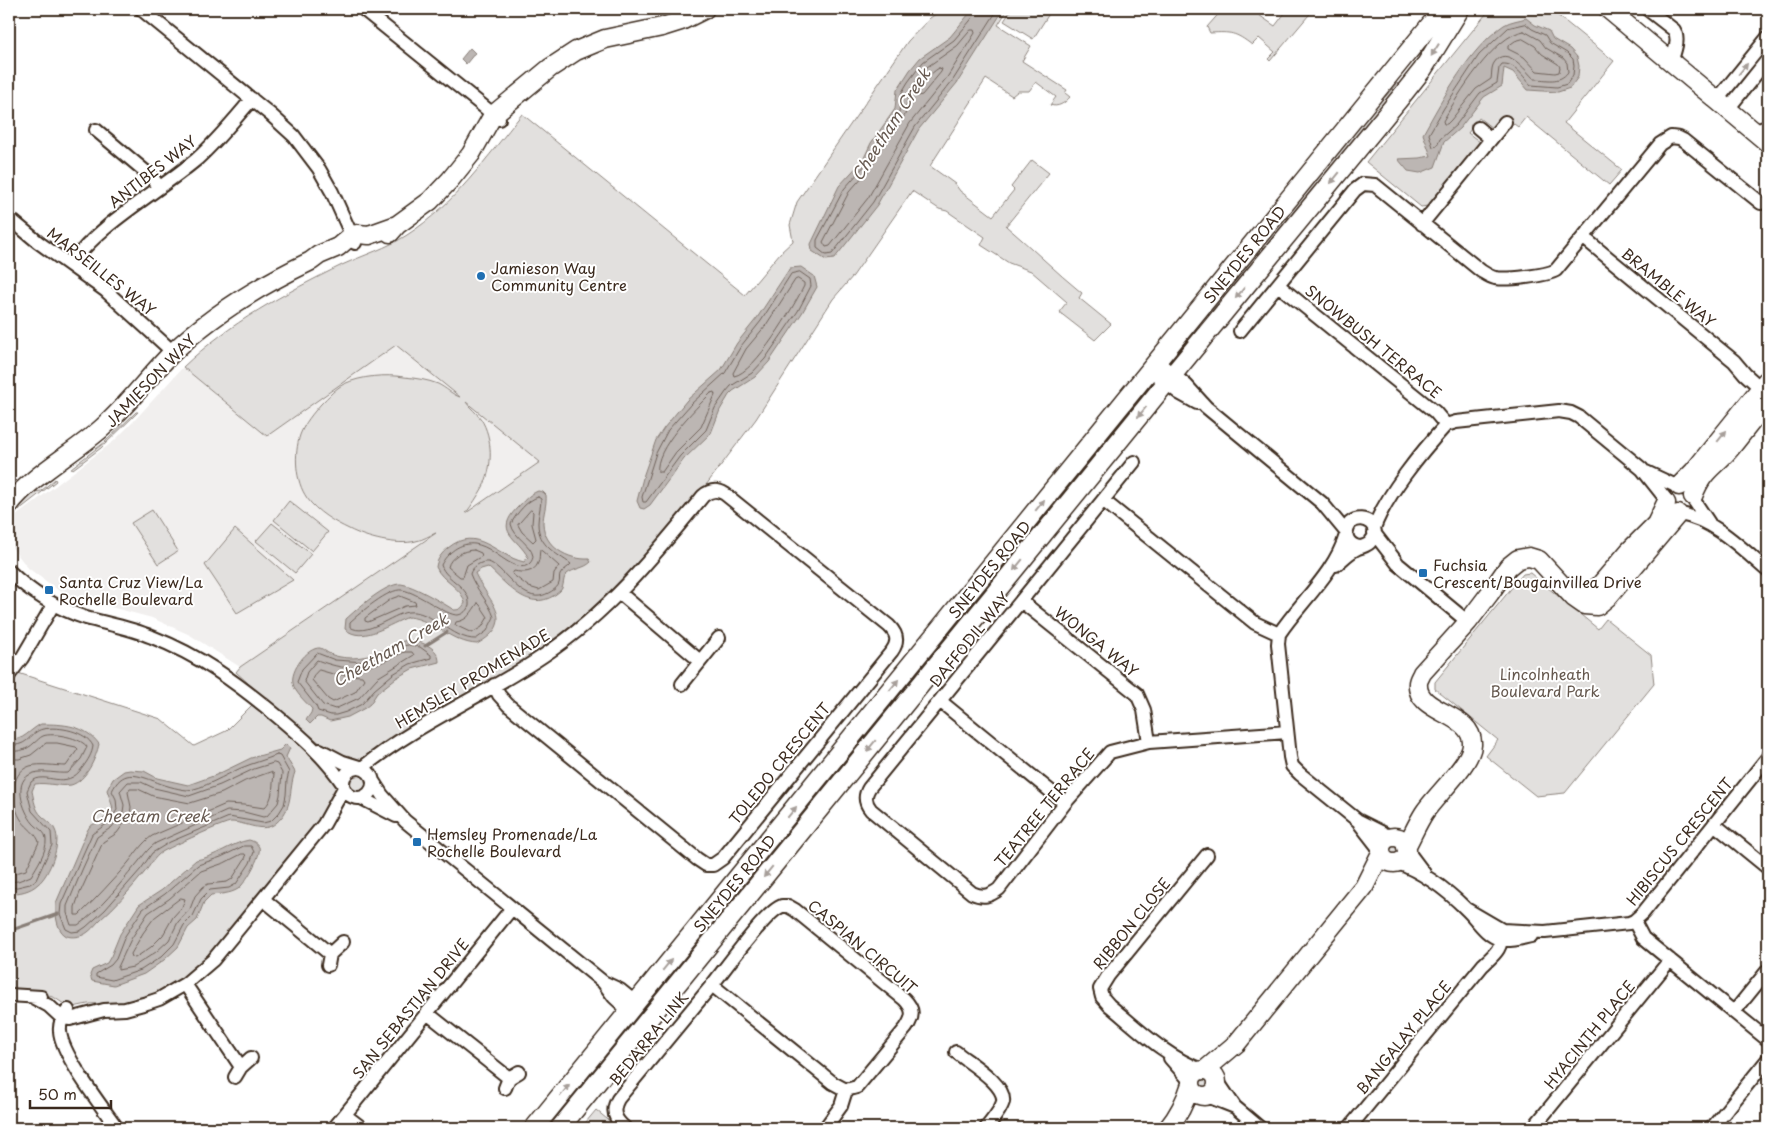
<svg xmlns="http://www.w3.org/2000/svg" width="1777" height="1137" viewBox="0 0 1777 1137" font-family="'Playpen Sans',sans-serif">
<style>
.built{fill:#f1efee}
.green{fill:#e2e0de;stroke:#8e857e;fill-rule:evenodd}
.water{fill:#bcb6b3;stroke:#887e77}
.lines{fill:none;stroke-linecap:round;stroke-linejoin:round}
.shore{stroke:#6f625a;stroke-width:1}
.stream{stroke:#887e77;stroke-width:3}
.street-casing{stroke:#3b2a1e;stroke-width:16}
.secondary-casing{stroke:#3b2a1e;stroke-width:21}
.street{stroke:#fff;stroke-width:12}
.secondary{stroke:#fff;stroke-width:18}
.oneway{fill:#a79f9a}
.poi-dot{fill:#1f6fb2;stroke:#fff;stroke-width:2}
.labels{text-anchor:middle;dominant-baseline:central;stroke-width:4;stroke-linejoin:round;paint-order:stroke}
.street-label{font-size:15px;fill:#3b2a1e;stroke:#fff}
.poi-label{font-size:15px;fill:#3b2a1e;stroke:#fff;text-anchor:start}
.park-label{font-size:15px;fill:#65584e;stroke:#fff}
.water-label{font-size:16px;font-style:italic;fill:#685b52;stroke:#fff}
</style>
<rect width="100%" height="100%" fill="#fff"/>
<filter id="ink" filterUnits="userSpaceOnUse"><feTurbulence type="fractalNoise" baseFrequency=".02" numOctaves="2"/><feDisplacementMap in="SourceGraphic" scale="10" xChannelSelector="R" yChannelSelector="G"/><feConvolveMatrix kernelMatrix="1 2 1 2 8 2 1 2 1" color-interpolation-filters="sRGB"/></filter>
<g filter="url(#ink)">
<path class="built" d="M396 345 541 462 240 667 190 635 152 618 70 596 58 590 28 568 10 545 9 527 16 516 114 441 133 422 183 367 267 436Z"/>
<path class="green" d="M943 9H1008L998 25 1031 46 1022 61 1067 90 1065 93 1070 97C1065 103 1058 108 1050 105L1056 97 1036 82 1029 91H1018L1012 96 986 79 930 166 955 184 960 191 993 216 1014 190 1011 187 1032 160 1049 173 1006 226C1032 248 1056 272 1082 293L1079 298 1111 324 1095 340 1059 312 1067 302 1031 271 1009 263 981 245 985 237 947 211 939 209 912 191 853 276 833 299 756 419 703 489 625 582 550 646 375 755 358 763 321 744 261 695 236 672 240 667 436 533C430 535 423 540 416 541 397 546 366 538 349 529 334 522 317 512 307 498 295 481 294 454 300 435 304 424 313 413 321 404 328 397 336 388 344 384 361 376 386 374 404 377 415 378 428 380 438 384 446 388 453 395 460 397L396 345 267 436 183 367C229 323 285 293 342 265 364 255 387 248 407 235 455 204 487 157 522 114L745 295 780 253 793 241 790 225 797 202 908 41 930 18ZM466 402 540 462 466 513C472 505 478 496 483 487 493 467 493 438 481 419 477 413 470 408 466 402Z
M1012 9H1052L1033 39 1004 21Z
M1223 9H1250L1275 26 1288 9H1314L1270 61 1268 59 1275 52 1259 38 1252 45C1235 32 1231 32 1210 33L1207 27Z
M1490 9H1550L1614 61 1564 123 1622 170 1609 185 1526 117 1518 127 1502 115 1492 128 1479 118 1468 133 1480 142 1428 206 1421 207 1366 162Z
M1397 83 1400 86 1183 352 1176 346 1369 110 1386 96Z
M136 412H138L101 448 73 469 71 468 105 442Z
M55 479 56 481 10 517 9 515V510L33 492 41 491Z
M289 501 328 532 312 551 274 520Z
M152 510 178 551 158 564 131 523Z
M1046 515 1049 518 741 897 734 892 1026 533Z
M272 523 311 554 295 573 256 541Z
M235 529 293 580 237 613 205 565Z
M1530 573 1598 629 1606 619 1651 655 1654 684 1565 793 1536 796 1486 756 1498 740 1435 689V682L1523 574Z
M15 672 161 719 194 746 226 731 252 705 316 757 339 787 335 803 210 958 171 988 136 1002 88 1004 73 1007 67 1006 55 998 47 995 9 991V680Z
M350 783a8 8 0 1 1 16 0a8 8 0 1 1-16 0Z
M1388 850a6 6 0 1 1 12 0a6 6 0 1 1-12 0Z
M619 1032 626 1038 553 1128H541Z
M1199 1083a6 6 0 1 1 12 0a6 6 0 1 1-12 0Z
M596 1110 618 1128H581Z"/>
<path class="water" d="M973 9H1004L957 83 919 129 877 205 834 259 826 260 812 251 811 244 839 186 863 160 871 143 895 109 897 90 910 70 920 58 950 37Z
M1526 18 1535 25 1549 31 1553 39 1570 49 1577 57 1579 66 1578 77 1570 88 1558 92 1528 90 1513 72 1504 68 1502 86 1484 97 1460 128 1444 142 1435 167 1420 173 1408 171 1398 159 1419 158 1431 156 1423 134C1443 98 1470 48 1504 25 1510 21 1520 20 1526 18Z
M470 48 475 53 466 64 461 59Z
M801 267 814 276 817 287 802 313 769 362 755 377 733 391 729 395 720 410 711 433 684 459 650 505 644 509 640 508 637 501 644 474 656 440 664 428 687 400 721 370 737 343 757 318 788 271 790 268Z
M538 491 543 492 546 495C547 505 543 514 543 523 544 547 568 560 589 559L591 562C584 569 574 568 567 574 562 578 565 586 560 591 531 616 509 586 488 567L481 569 475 573C487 601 519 621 477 644 452 643 434 620 409 617 390 623 363 645 345 629L346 619C357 609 386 583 401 584 413 585 443 603 454 610 460 610 462 608 465 603 462 587 442 582 436 567 437 559 442 553 448 548 477 524 496 556 524 562L528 557C517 537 494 532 517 508 524 501 528 495 538 491Z
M409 640C422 642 439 647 439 662L412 669 396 678 377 693 370 704 365 708 348 717 330 721 321 717H317L310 724 306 720 311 713 312 709C306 702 294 692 293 683 290 671 307 647 320 648 323 649 326 652 330 654 347 661 368 658 384 650 392 646 399 641 409 640Z
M41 724C64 724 85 725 99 744 96 758 86 781 71 785 59 787 47 782 35 784L32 791C34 800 35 810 42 816 47 821 52 823 55 830 62 843 49 876 38 884 31 891 18 894 9 893V740C24 741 29 730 41 724Z
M286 744 290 748 286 757 295 772C288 791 294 808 276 823 263 834 246 822 231 822 225 822 170 847 162 852 154 857 150 866 144 873 131 889 116 906 100 920 95 925 90 932 83 935 78 937 69 938 65 935 56 929 55 912 56 903L87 831 90 826 104 819 113 808 107 790 113 779 124 771 130 770 144 771 157 778 188 785 216 775 251 758 280 750Z
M249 840C253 841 257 843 259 847 262 855 245 884 238 889 230 894 220 894 211 895L204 902 197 920 188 928 178 947 164 960 144 974 114 985 92 981 90 975 92 970 107 963 111 956 120 934 139 905 162 890 196 860C216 857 231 843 249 840Z"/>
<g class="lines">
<path class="shore" d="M977 9 976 13 970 21 954 40 923 62 908 82 902 92 899 112 876 146 867 163 844 189 817 240V248L826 255 832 254 873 202 915 127 953 80 998 9
M1526 24 1532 29 1545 35 1550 43 1567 53 1573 59 1574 66 1573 75 1567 84 1557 87 1531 85C1523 77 1516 63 1502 64L1499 68 1497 83 1480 93 1456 125 1440 139 1437 146 1433 147 1429 134 1444 108 1479 55 1508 28Z
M971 30H974L975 33 948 76 910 123 868 198 830 246 826 247 823 242 849 192 872 166 881 149 905 115 909 93 919 77 927 67 957 46Z
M1524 31 1540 40 1546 48 1563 58 1567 63 1568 72C1559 84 1547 79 1534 79 1526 71 1506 44 1494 63 1491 68 1492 74 1491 79L1476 89 1451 120 1447 124H1444L1443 121C1458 95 1494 35 1524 31Z
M1523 39 1535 46 1542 54 1558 64 1560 67 1559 72 1555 73 1537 71 1524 57 1508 49V46L1515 41Z
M939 68 942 69 941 72 922 95 918 96V93C923 83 929 74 939 68Z
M800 272 810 279 811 286 798 311 765 359 752 373 731 386 726 392 715 408 706 430 680 456 646 502H643L642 497 656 453 668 430 691 404 725 373 741 346 761 321 791 274Z
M798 279 804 283V286C794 306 755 373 734 376L733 373 746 349 766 325 795 280Z
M711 393 714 392 715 395 701 427 676 452 662 472H658C654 449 695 409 711 393Z
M538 497 541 499C541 507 538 515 538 523 538 546 556 553 571 564 568 568 562 570 560 575 559 577 560 581 559 583 558 589 546 595 540 596 519 599 502 565 488 562 481 561 472 567 470 574 476 590 489 602 494 617L487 631 476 639C453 640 431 609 408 612 392 614 366 638 350 627V622C360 613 389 588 402 590 418 592 446 616 458 615 464 614 467 610 469 606 471 586 446 581 441 565 447 553 460 542 475 544 481 545 488 548 493 552 502 557 520 574 530 563 532 561 533 558 533 556 531 544 514 538 511 524 516 514 527 500 538 497Z
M531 510 533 512 532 524 536 539 533 542 522 532 518 525Z
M474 550 481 553 482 556 467 565 463 577H460L448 567C450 557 463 550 474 550Z
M540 550 542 551 559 566 554 573 553 582 539 590 529 587 512 574 514 571C523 573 534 573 538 563 540 559 539 554 540 550Z
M400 596 415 602 416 605 405 606 368 622 365 621V618L391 599Z
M478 603 480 605 488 617 482 627 472 633 455 625 456 622C469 620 471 612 478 603Z
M409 645 420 647 431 655V658L410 664 393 674 374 690 362 704 346 712 336 715H331L318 711 316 706 297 682 302 669 317 653 335 660 365 662 381 657 403 646Z
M404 652H412L414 655 377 678 359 698 335 709 323 705 304 681 307 672 317 660C354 674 370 669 404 652Z
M319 670 333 674 362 676 364 679 355 692 333 702 328 699 312 680 314 675Z
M9 745C30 747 29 732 43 729 59 726 86 731 93 746 92 754 88 760 83 767 65 793 46 769 31 782L27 791 32 811 51 832 52 845 36 880 30 884 9 889
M9 751C19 752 27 750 34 743 37 741 40 737 43 736 53 732 82 738 87 747L81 759 68 773C57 774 44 770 34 773 11 779 23 811 33 823 38 829 46 831 46 840 47 851 37 866 31 876L18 881 9 882
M277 755 280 756 289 772 287 780 286 795 284 805 279 813 271 821 263 823 229 817 170 842 152 853 141 869 105 910 86 927 80 931 72 932 66 929 60 914 61 904 92 834 108 823 117 810 116 799 112 791C122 770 135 774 154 781 163 785 177 789 187 790 201 790 227 774 241 768 253 763 265 760 277 755Z
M9 759H19L31 755 46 743H57L76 747 78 749 66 766C54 766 41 763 30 766 8 773 11 806 22 821 27 828 37 834 39 842L26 870 9 875
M274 763 277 764 282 773 280 795 278 803 267 816 263 817 244 812 227 811 156 843C147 849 142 858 135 866 119 885 99 911 78 925H71L67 913V906L82 870 97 837 112 827 123 812 124 805 120 791 128 782H141L154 788 189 796 220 785 254 769Z
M271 772 274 774C272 787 274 799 264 808L244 805 226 804 152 836C142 843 136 853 128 863 112 881 96 899 79 915H75V907L79 895 103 842 117 833 130 815 131 807 128 792 130 789H138L153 796 190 803 222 793 245 781Z
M244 846H251L254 852 250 863 236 884 229 888 210 890 201 899 193 916 184 925 174 944 161 957 141 970 112 980 96 977V974L111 965 116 959 125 936 143 909 165 894 198 865 221 857Z
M242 854H245L246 857 232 879 227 882 208 884 203 887 195 896 190 909 178 922 169 940 156 952 133 967 118 970V967L131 939 148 913 169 899 201 871 224 863Z
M181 898 185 899 182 907 173 917 163 935 151 947 135 958 132 957 131 954 143 933 154 918Z"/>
<path class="stream" d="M425 646 447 632
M9 931 58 914"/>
<g class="street-casing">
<path id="street" d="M141 9 271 115 294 136 319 169 332 192 355 243
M363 9 499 119
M1647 9 1674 30C1680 40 1674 52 1671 63
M1717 100 1768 37
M1728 109 1768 59
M1478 128 1491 139
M96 130 152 177 159 187
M1755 132 1768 126
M9 218 38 242 106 291 173 352
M1422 224 1505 122
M1584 238 1734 361 1745 374 1766 393
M70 265C104 220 154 195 197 159 217 141 234 120 252 99
M1278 285 1435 412 1446 425
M1240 331 1355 190 1363 184 1375 185 1481 271C1486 274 1490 277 1495 278 1507 280 1546 276 1556 270L1660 144 1671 137 1679 138 1683 140 1761 203
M1157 361 1186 385 1206 407 1322 503 1346 532
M1150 370 1179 393 1197 403
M1134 462 869 788C864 796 865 803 871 810L972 893C983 898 990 896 999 889L1065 803 1110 752 1149 742 1287 732
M1646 472 1676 486
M1693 499 1709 523
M1104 501 1255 623 1279 634
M1680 514C1715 520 1742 549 1768 571
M1374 528C1386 495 1422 451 1446 425L1456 422 1559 411 1571 413 1579 417 1642 469 1665 498
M1374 533 1398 564 1468 622
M1346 535C1334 574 1301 601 1279 634L1278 644 1290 757 1292 766 1300 774 1357 820 1391 837
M1336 565C1343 559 1349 552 1358 548 1363 546 1368 546 1371 541 1383 528 1364 512 1350 523 1343 534 1347 545 1360 547
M9 571C31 593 56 608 86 618 108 624 131 628 152 637 201 656 237 683 277 716 302 737 325 757 343 784
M620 593 700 661
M1021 601 1137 694 1144 710 1149 742
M9 675 22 658 53 605
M682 684 719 638
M940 701 1065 803
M320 750 343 762 359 767
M343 783a15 15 0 1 1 30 0a15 15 0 1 1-30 0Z
M362 768C417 723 484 696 543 656 608 613 654 556 703 496 710 490 717 489 725 494L889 626C897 634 899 641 892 651L723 858 713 865H706L697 859 508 705 499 695 494 685
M373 781 382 795 405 821 603 982 620 990 636 1003
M361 798 396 816
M1360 824 1381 851
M1714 824 1768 868
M1406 849 1424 873
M1396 862C1423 872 1446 889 1466 909 1477 919 1485 935 1500 939 1510 942 1521 938 1531 936
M263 899 330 954
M782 906H788L795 910 904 999C914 1009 914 1016 906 1028L857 1087 846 1090 833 1083 712 985C725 969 766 911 782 906Z
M1466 909 1502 930 1545 932 1629 923 1634 921 1643 913 1768 757
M1634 921 1643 938 1649 943 1768 1040
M328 965 330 954 343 942
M603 982 614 997 629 1011
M185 984 241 1067
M9 995 41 997
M34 998 49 1006 62 1018 70 1019 104 1010 125 1009 147 1003 159 999 185 984 213 960 324 824 344 788
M68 1010C64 1016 59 1022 60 1031 61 1054 102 1107 117 1128
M1734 1012 1768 970
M427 1013 509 1078
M956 1052C969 1063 1006 1084 1003 1102 1000 1112 992 1120 986 1128
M1170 1058 1191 1082
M1202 1070C1166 1057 1138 1029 1109 1005L1102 997 1100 989 1108 976 1207 855
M235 1077 241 1067 251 1058
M1218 1082 1235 1107
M505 1088 509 1078 519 1072
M1207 1096 1235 1107 1260 1128
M345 1115 362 1128
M334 1128 512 908
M625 1128C615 1120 611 1111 618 1099L712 985
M825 1128 841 1106 846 1090
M1349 1128 1483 965C1496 953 1502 949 1502 930
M1533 1128 1670 960
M1712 1128 1768 1059"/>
</g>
<g class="secondary-casing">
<path id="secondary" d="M1608 9 1768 143
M390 233 397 225 430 201 450 180 471 154 493 115 550 68 576 51 605 39 662 27 681 21 705 9
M1679 486 1694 471 1768 379
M1693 496C1703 470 1712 469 1729 450 1742 434 1755 417 1768 401
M9 505C31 476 74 453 102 428 128 405 148 377 172 353 212 314 261 285 311 261L319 255 338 247 352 235 358 234 369 235 397 225
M1565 586 1583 592 1594 590 1600 585 1629 551 1656 524 1666 503
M1381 850a13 13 0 1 1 26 0a13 13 0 1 1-26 0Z
M1406 847C1412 836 1417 824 1424 813 1435 796 1471 764 1472 745 1474 712 1415 714 1418 683 1418 680 1421 676 1422 673L1468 622 1490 593 1508 567 1518 559 1529 557 1539 560 1574 598 1584 605 1597 606 1609 596 1678 514
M1191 1083a13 13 0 1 1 26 0a13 13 0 1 1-26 0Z
M1205 1070 1237 1043 1364 887 1381 853
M534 1128 1443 9
M560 1128 1166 383 1400 98 1423 69 1460 9
M1168 1128C1179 1115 1186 1100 1191 1084"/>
</g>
<use href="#street" class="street"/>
<use href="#secondary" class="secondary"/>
</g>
<defs><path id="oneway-solid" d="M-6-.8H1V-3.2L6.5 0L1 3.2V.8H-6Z" transform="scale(1.25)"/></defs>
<g class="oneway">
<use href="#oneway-solid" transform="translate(1435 50) rotate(122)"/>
<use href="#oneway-solid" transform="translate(1743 69) rotate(-51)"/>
<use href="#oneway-solid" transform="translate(1335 178) rotate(129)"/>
<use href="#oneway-solid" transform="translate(1240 293) rotate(130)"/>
<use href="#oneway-solid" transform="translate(1142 412) rotate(129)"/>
<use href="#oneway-solid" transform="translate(1722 436) rotate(-51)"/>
<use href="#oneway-solid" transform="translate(1040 505) rotate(-51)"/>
<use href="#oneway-solid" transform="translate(1018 565) rotate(129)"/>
<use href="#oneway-solid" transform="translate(894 685) rotate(-51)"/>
<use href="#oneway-solid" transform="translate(871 746) rotate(129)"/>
<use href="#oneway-solid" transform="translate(792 812) rotate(-51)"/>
<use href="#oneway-solid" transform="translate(768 872) rotate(129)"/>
<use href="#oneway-solid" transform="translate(667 965) rotate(-51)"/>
<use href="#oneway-solid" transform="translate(565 1090) rotate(-51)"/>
</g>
</g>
<g class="poi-dot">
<circle cx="481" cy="276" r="5"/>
<rect x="1418" y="568" width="10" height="10" rx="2.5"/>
<rect x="44" y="585" width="10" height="10" rx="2.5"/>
<rect x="412" y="837" width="10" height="10" rx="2.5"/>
</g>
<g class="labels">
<g class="street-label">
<text transform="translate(152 171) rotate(-38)">ANTIBES WAY</text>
<text transform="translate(1244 254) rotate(-51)">SNEYDES ROAD</text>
<text transform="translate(102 271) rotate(38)">MARSEILLES WAY</text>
<text transform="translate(1669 287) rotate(39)">BRAMBLE WAY</text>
<text transform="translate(1374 341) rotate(39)">SNOWBUSH TERRACE</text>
<text transform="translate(150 380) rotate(-46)">JAMIESON WAY</text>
<text transform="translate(989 569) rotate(-51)">SNEYDES ROAD</text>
<text transform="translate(969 639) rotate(-51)">DAFFODIL WAY</text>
<text transform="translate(1097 641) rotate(39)">WONGA WAY</text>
<text transform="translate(472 678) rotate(-31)">HEMSLEY PROMENADE</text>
<text transform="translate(779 763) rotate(-51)">TOLEDO CRESCENT</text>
<text transform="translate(1044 807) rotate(-51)">TEATREE TERRACE</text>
<text transform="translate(1679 841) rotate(-51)">HIBISCUS CRESCENT</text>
<text transform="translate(734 883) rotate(-51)">SNEYDES ROAD</text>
<text transform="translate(1131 923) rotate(-51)">RIBBON CLOSE</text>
<text transform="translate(863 946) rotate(40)">CASPIAN CIRCUIT</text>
<text transform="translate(410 1008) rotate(-51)">SAN SEBASTIAN DRIVE</text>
<text transform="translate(1589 1034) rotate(-51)">HYACINTH PLACE</text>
<text transform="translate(1403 1037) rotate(-51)">BANGALAY PLACE</text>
<text transform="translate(648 1038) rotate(-51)">BEDARRA LINK</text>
</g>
<g class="poi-label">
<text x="491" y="267">Jamieson Way<tspan x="491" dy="17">Community Centre</tspan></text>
<text x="1433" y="564">Fuchsia<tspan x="1433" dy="17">Crescent/Bougainvillea Drive</tspan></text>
<text x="59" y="581">Santa Cruz View/La<tspan x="59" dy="17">Rochelle Boulevard</tspan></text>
<text x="427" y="833">Hemsley Promenade/La<tspan x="427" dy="17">Rochelle Boulevard</tspan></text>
</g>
<g class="park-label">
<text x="1545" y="673">Lincolnheath<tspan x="1545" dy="17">Boulevard Park</tspan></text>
</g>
<g class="water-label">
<text transform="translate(890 124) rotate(-57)">Cheetham Creek</text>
<text transform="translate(390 649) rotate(-30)">Cheetham Creek</text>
<text x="150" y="815">Cheetam Creek</text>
</g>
</g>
<rect width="1777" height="1137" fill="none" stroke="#fff" stroke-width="30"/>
<rect x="15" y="15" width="1747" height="1107" fill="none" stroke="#3b2a1e" stroke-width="2" filter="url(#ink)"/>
<path d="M30 1100v8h81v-8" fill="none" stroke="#3b2a1e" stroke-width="2.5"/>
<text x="38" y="1100" font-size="15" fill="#3b2a1e" stroke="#ffffff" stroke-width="4" paint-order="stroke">50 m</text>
</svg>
